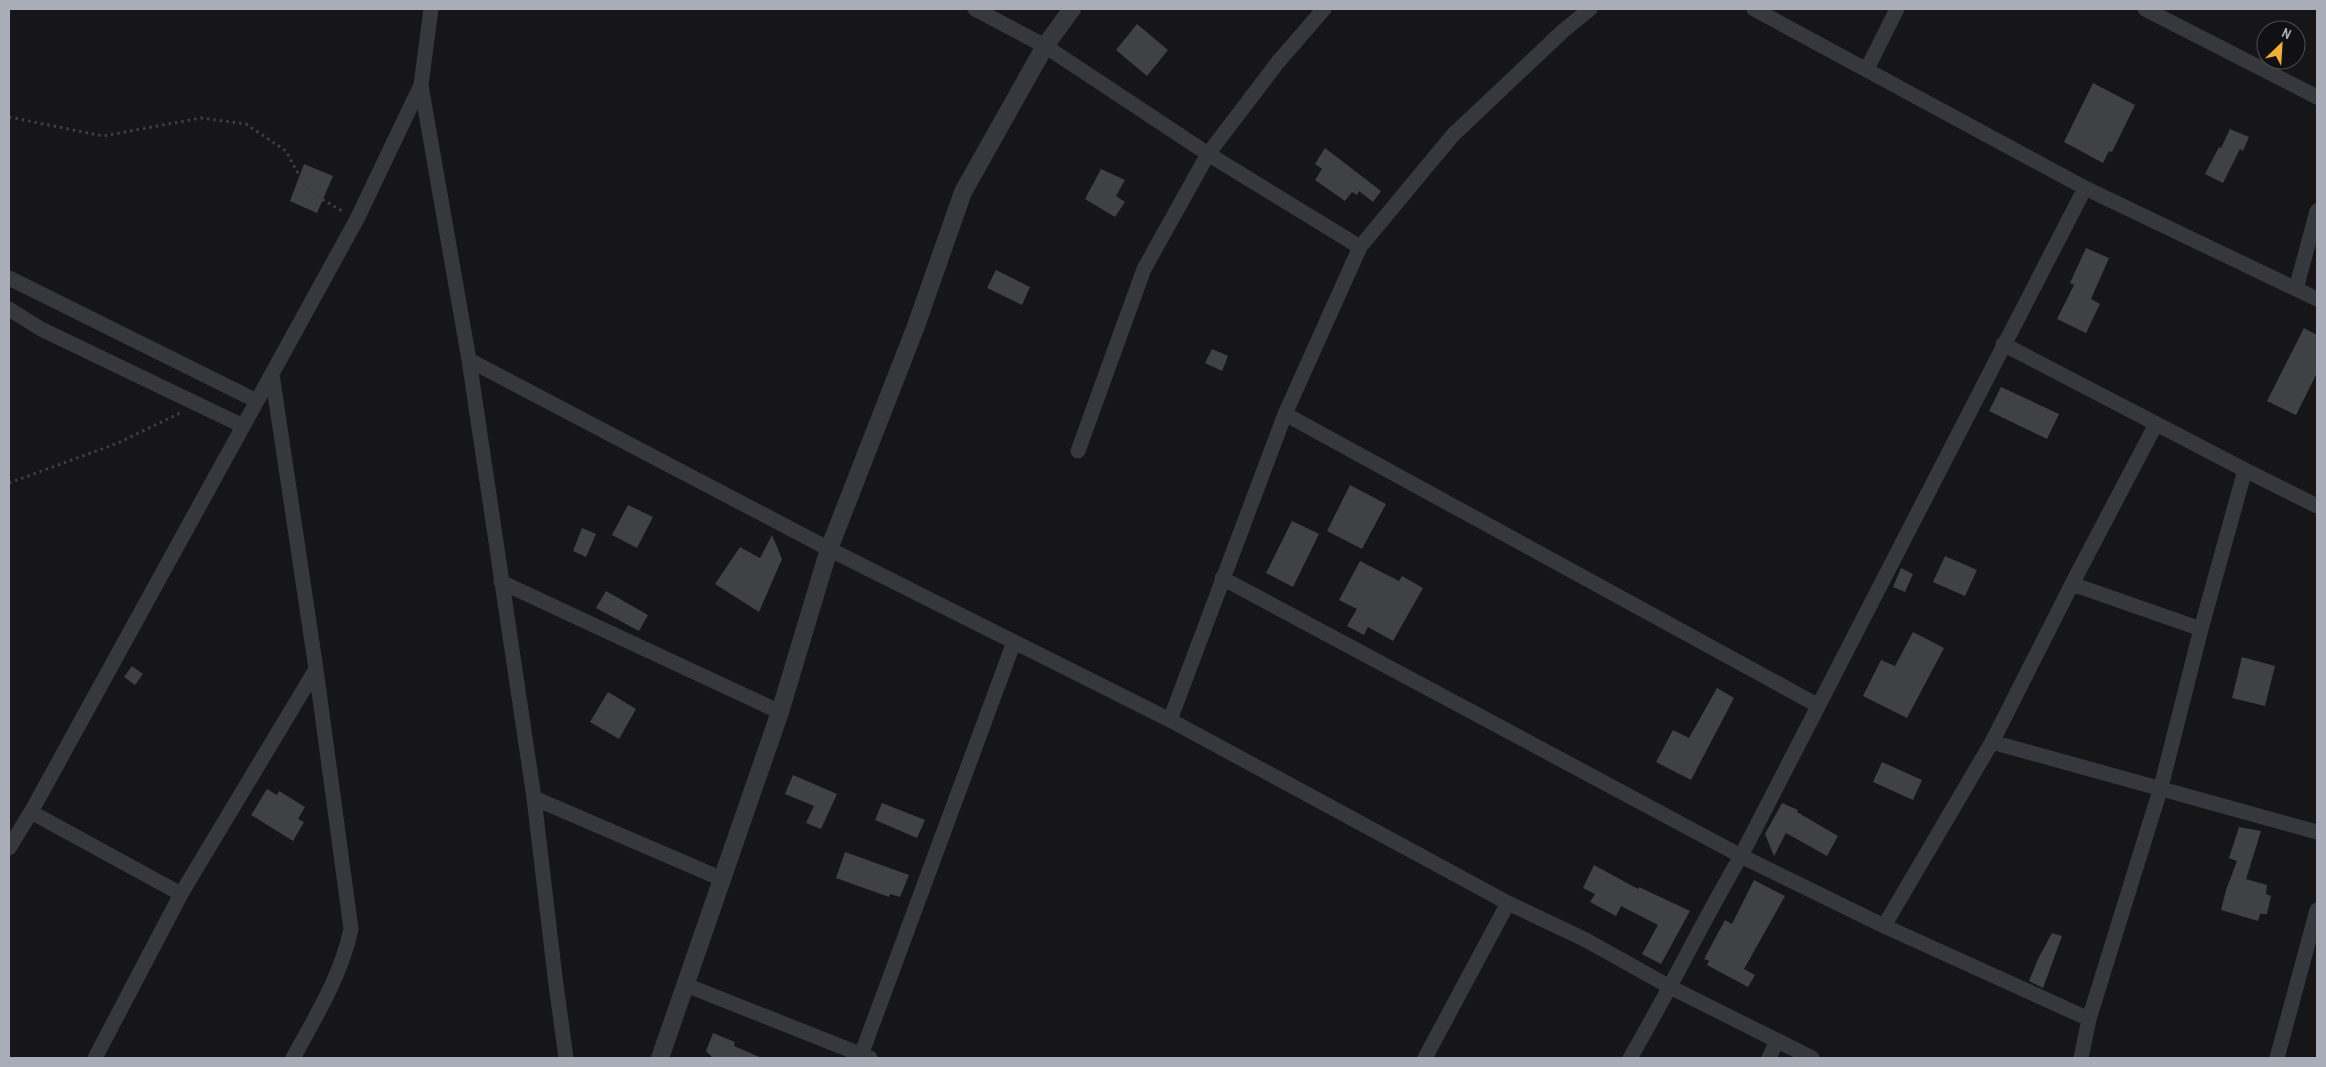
<svg xmlns="http://www.w3.org/2000/svg" width="2326" height="1067" viewBox="0 0 2326 1067" font-family="'Archivo Narrow',sans-serif">
<style>
.building{fill:#404145}
.lines{fill:none;stroke-linecap:round;stroke-linejoin:round}
.path{stroke:#3d3f44;stroke-width:3;stroke-dasharray:2.5 4;stroke-linecap:butt}
.minor{stroke:#37383d;stroke-width:15}
.tertiary{stroke:#37383d;stroke-width:18}
</style>
<rect width="100%" height="100%" fill="#161618"/>
<path class="building" d="M1137 24 1168 50 1147 76 1116 50Z
M2093 83 2135 105 2112 152 2109 151 2103 163 2064 142Z
M2230 129 2249 137 2243 151 2240 149 2223 183 2205 174 2219 147 2221 148Z
M1325 148 1381 191 1373 202 1359 191 1357 195 1352 192 1345 201 1315 180 1322 169 1315 164Z
M304 164 333 176 317 213 290 201Z
M1101 169 1125 180 1116 196 1125 202 1115 217 1085 199Z
M2086 248 2109 258 2091 299 2100 304 2086 333 2057 319 2074 285 2070 283Z
M996 270 1030 287 1022 305 987 288Z
M2304 328 2317 335V373L2296 415 2267 401Z
M1212 349 1228 356 1222 371 1205 363Z
M2001 387 2059 414 2047 439 1989 411Z
M1350 485 1386 504 1362 549 1327 531Z
M628 505 653 517 637 548 612 535Z
M1292 521 1319 534 1293 587 1266 573Z
M582 528 596 534 586 557 573 551Z
M772 535 782 559 759 612 715 584 740 547 760 558Z
M1945 556 1977 570 1965 596 1933 582Z
M1360 561 1399 581 1402 576 1423 588 1393 641 1368 627 1364 635 1347 626 1357 609 1339 600Z
M1901 568 1913 574 1905 592 1893 587Z
M606 591 648 615 639 631 596 608Z
M1913 632 1944 648 1907 718 1863 696 1881 660 1895 666Z
M2242 657 2275 666 2265 706 2232 698Z
M132 666 143 674 135 685 124 677Z
M1717 688 1734 698 1691 780 1656 762 1673 730 1689 738Z
M608 692 636 709 619 739 590 722Z
M1882 762 1922 780 1913 800 1873 782Z
M793 775 837 794 821 829 806 823 814 806 785 794Z
M267 789 277 795 279 791 305 807 298 819 304 822 293 841 251 815Z
M882 803 925 820 917 838 875 820Z
M1782 803 1798 810 1797 812 1838 836 1827 856 1786 833 1774 856 1765 834Z
M2239 827 2261 831 2246 879 2267 885 2266 894 2271 896 2267 914H2260L2258 921 2221 910 2226 890 2237 861 2229 858Z
M845 852 909 875 900 897 890 894 889 897 836 878Z
M1594 865 1638 889 1639 887 1690 911 1661 964 1642 954 1658 925 1621 906 1616 916 1590 902 1595 894 1583 888Z
M1754 880 1785 896 1744 969 1755 975 1748 987 1707 965 1709 961 1704 959 1725 920 1732 924Z
M2052 933 2062 936 2043 988 2029 981 2038 959Z
M713 1033 735 1042 734 1046 762 1058H713L706 1051Z"/>
<g class="lines">
<path class="path" d="M9 117 103 136 201 118 246 124 286 151 305 186 320 198 344 212
M9 483 118 443 180 413"/>
<path class="minor" d="M431 9 421 85 469 360 534 798 555 977 566 1058
M975 9 1045 46 1208 154 1360 247 1453 135 1563 31 1590 9
M1754 9 2085 188 2296 289 2317 211
M2145 9 2317 97
M1867 69 1897 9
M9 278 257 401
M2296 289 2317 299
M9 309 41 329 243 426
M2003 344 2245 470 2201 629 2161 787 2089 1019
M469 360 829 549 1170 720 1508 903 1586 940 1670 987 1812 1058
M272 374 316 669 351 929C341 976 316 1016 293 1058
M1285 414 1817 705
M1078 451 1144 269 1208 154 1278 62 1324 9
M2245 470 2317 506
M1222 578 1741 856 1884 926 2089 1019 2081 1058
M501 582 780 712
M2072 584 2201 629
M1170 720 1285 414 1360 247
M1992 742 2072 584 2156 424
M534 798 722 879
M31 812 181 894
M9 848 31 812 357 219 421 85
M1884 926 1992 742 2317 832
M686 985 870 1058
M95 1058 181 894 316 669
M860 1058 1014 642
M1425 1058 1508 903
M1630 1058C1669 992 1702 922 1741 856L2085 188
M1769 1058 1777 1041
M2277 1058 2317 910"/>
<path class="tertiary" d="M660 1058 780 712 829 549 916 326 963 192 1045 46 1072 9"/>
</g>
<rect width="2326" height="1067" fill="none" stroke="#a8adb8" stroke-width="20"/>
<g transform="translate(2281 45) rotate(25)"><circle r="24" fill="#111113" stroke="#4d4f55"/>
<path d="M0-4L9 19L0 12L-9 19Z" fill="#f2b134"/>
<text y="-8" font-size="14" font-weight="bold" text-anchor="middle" fill="#a8adb8">N</text>
</g>
</svg>
